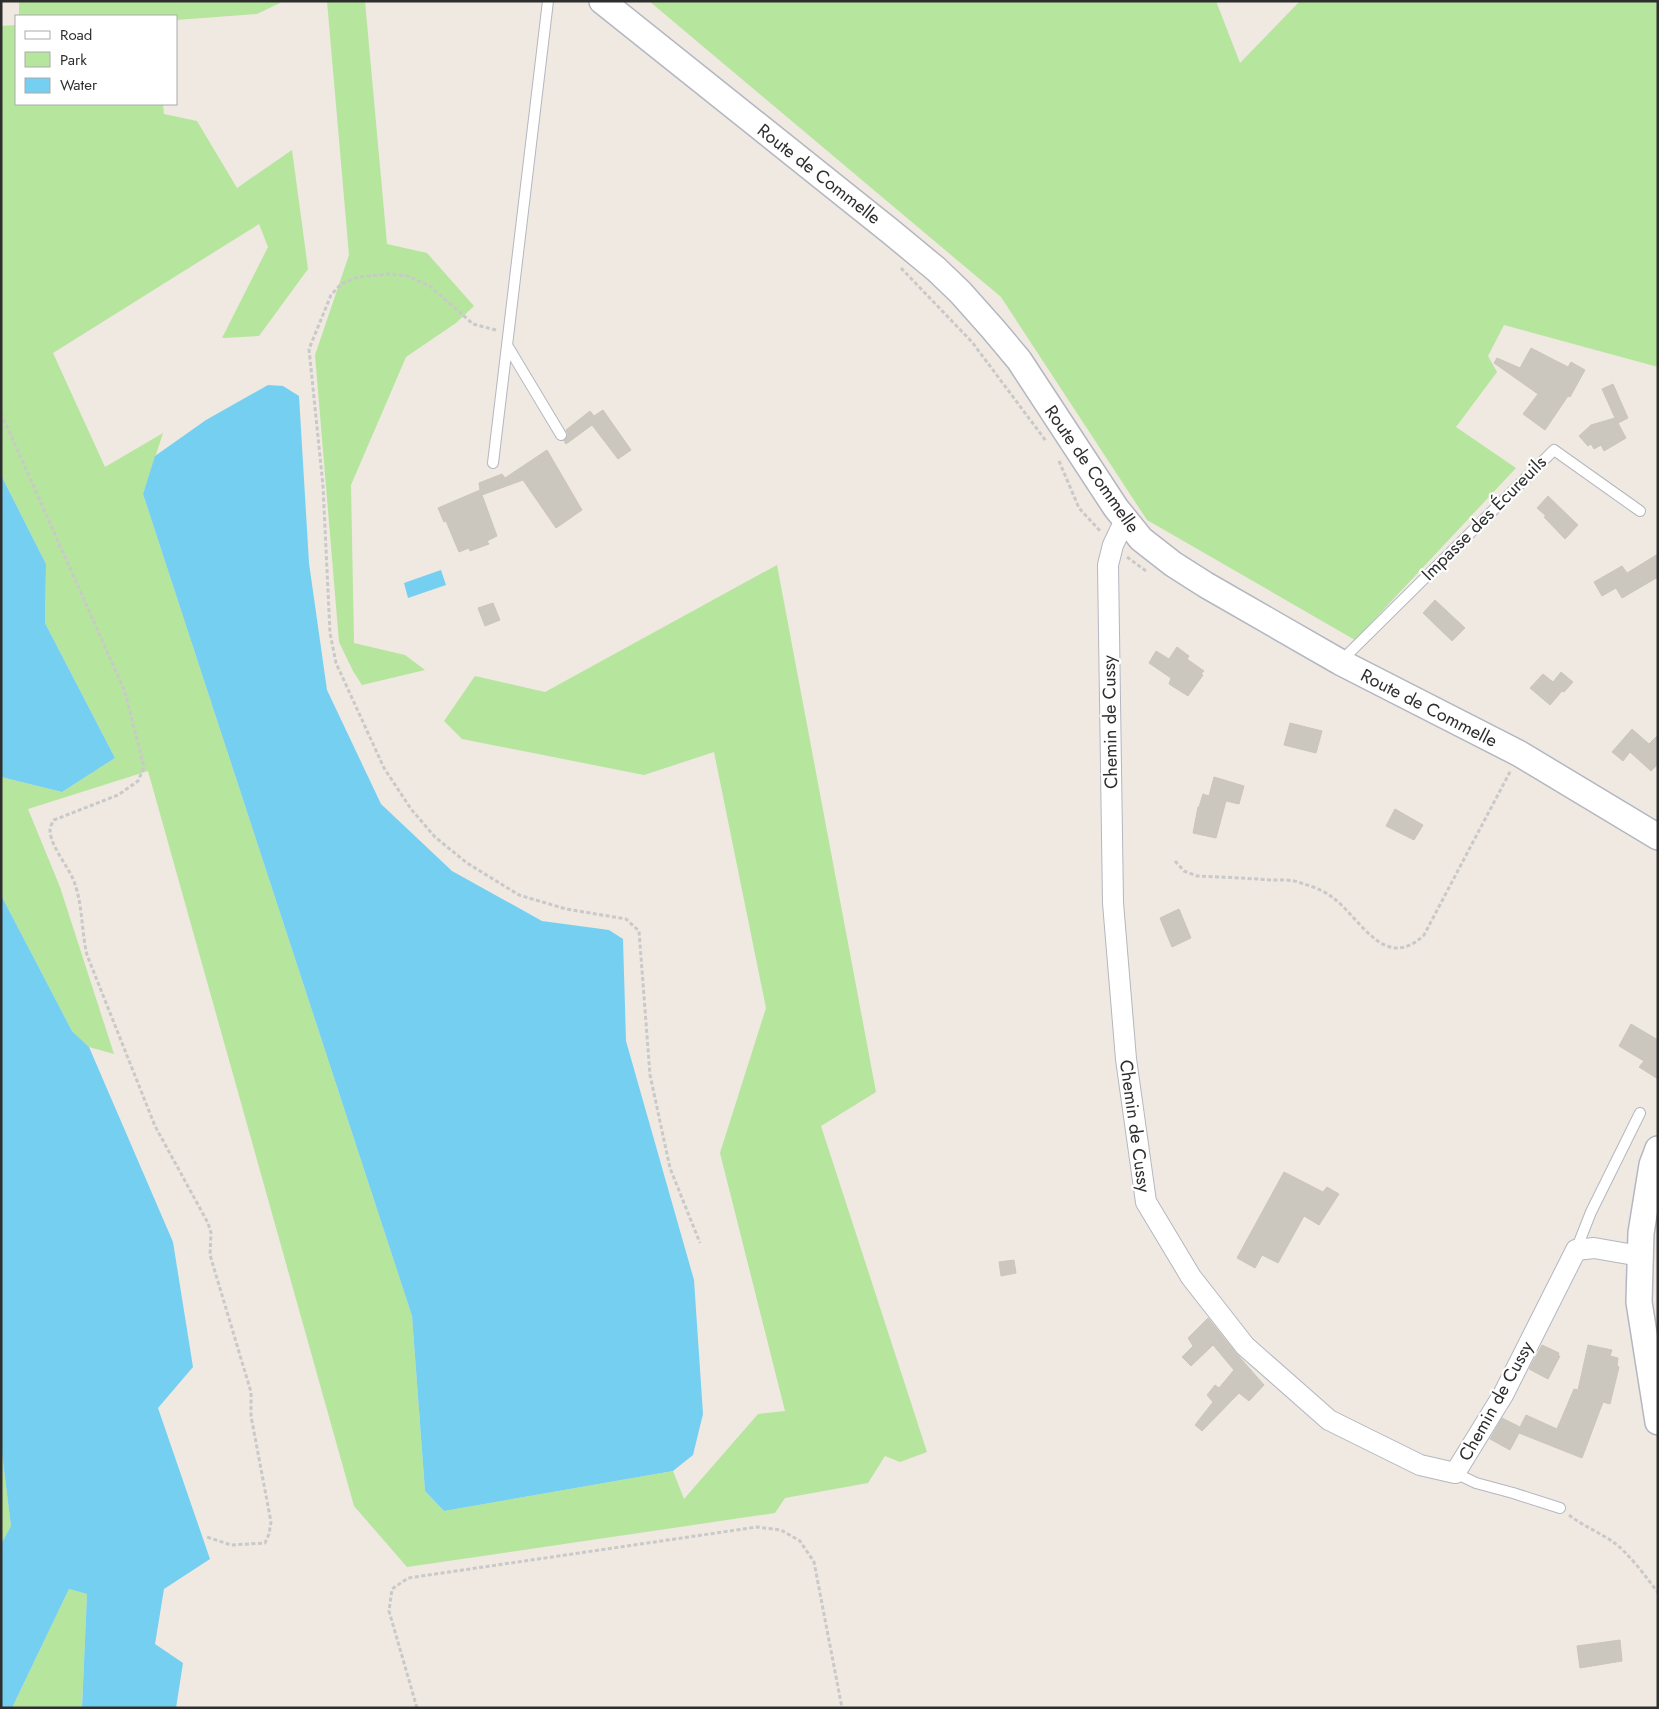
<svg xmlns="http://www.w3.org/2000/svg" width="1659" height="1709" viewBox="0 0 1659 1709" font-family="Jost,sans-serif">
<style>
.green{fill:#b6e59e}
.water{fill:#75cff0}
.building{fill:#cbc7bf;stroke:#cbc5ba}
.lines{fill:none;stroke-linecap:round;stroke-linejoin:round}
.service-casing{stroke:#b4b7c1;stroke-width:12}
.minor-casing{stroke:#b4b7c1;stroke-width:22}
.tertiary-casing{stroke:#b4b7c1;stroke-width:28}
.path{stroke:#c9c9c9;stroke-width:3;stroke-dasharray:4 2.5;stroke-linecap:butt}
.service{stroke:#fff;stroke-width:10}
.minor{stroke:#fff;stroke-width:20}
.tertiary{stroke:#fff;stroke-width:25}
.labels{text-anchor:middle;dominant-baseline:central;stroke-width:4.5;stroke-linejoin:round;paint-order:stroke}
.street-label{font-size:18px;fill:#2e2e2e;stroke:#fff}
</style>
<rect width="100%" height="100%" fill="#efe9e1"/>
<path class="green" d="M19 1H284L257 14 176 20V16H19Z
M327 1H365L387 244 427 253 474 306 456 323 406 357 351 485 354 643 405 655 425 670 362 685 353 671 339 642 315 355 349 255Z
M649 1H1216L1240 63 1300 1H1658V367L1504 325 1488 356 1497 372 1456 427 1516 468 1355 640 1147 520 1001 297Z
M16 25V104H163L164 114 197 121 237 188 292 150 308 269 259 336 222 338 268 247 259 224 53 353 105 467 163 433 143 494 412 1316 425 1491 444 1511 673 1471 684 1499 758 1414 785 1411 720 1153 766 1008 714 752 644 775 462 739 444 721 475 676 545 692 777 565 876 1092 821 1126 927 1452 900 1462 885 1456 868 1483 785 1498 775 1513 407 1567 354 1506 148 771 28 809 60 887 114 1054 89 1047 72 1031 1 895V777L62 792 115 758 45 623 46 564 1 475V26Z
M1 1446 11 1526 1 1544Z
M69 1589 87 1594 82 1708H12Z"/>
<path class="water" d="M268 385 283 386 299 396 309 563 327 690 381 804 452 871 542 921 609 930 623 939 626 1041 694 1280 703 1414 693 1455 673 1471 444 1511 425 1491 412 1316 143 494 155 456 206 420Z
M1 475 46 564 45 623 115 758 62 792 1 777Z
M441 570 446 585 408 598 404 583Z
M1 895 72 1031 89 1047 173 1242 193 1367 158 1408 210 1559 164 1589 155 1644 183 1663 176 1708H82L87 1594 69 1589 12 1708H1V1544L11 1526 1 1446Z"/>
<path class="building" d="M1531 348 1568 367 1571 362 1585 370 1570 397 1568 396 1545 430 1523 414 1538 394 1494 363 1497 358 1520 368Z
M1613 384 1628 418 1618 423 1626 438 1604 451 1601 445 1594 449 1591 444 1588 446 1579 436 1591 425 1615 418 1602 389Z
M603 410 631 450 618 459 592 425 566 444 564 441 568 435 566 430 590 411 594 416Z
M547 450 582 510 556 528 523 480 482 495 497 536 487 541 489 544 470 551 469 548 459 552 446 521 444 522 438 508 480 490 479 483 502 474 505 478Z
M1548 496 1578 525 1565 539 1544 517 1546 516 1537 508Z
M1658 554V577L1622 598 1616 588 1602 596 1594 582 1622 566 1627 573Z
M1435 600 1465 628 1452 641 1423 613Z
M493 603 500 620 485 626 478 608Z
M1177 647 1189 656 1187 659 1204 671 1201 674 1203 675 1188 696 1169 684 1171 678 1149 663 1156 651 1169 659Z
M1561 672 1573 682 1564 692 1562 691 1550 705 1530 688 1543 674 1553 682Z
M1290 723 1322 731 1316 753 1284 745Z
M1632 729 1649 744 1658 735V764L1651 771 1630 752 1623 761 1612 752Z
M1214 777 1244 786 1239 804 1226 801 1216 838 1193 833 1198 807H1199L1203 794 1209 796Z
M1395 809 1423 825 1414 840 1386 826Z
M1179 909 1191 938 1172 947 1160 918Z
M1631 1024 1658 1040V1079L1639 1067 1644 1061 1619 1046Z
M1284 1172 1323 1192 1327 1187 1339 1194 1319 1225 1304 1216 1278 1263 1262 1255 1255 1268 1237 1258Z
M1014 1260 1016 1273 1001 1276 999 1262Z
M1208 1318 1236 1353 1264 1385 1249 1401 1239 1393 1202 1431 1195 1425 1213 1402 1207 1395 1215 1385 1219 1388 1234 1370 1213 1345 1191 1366 1182 1357 1193 1346 1188 1338Z
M1542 1345 1559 1353 1558 1356H1560L1548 1379 1529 1369Z
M1588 1345 1612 1350 1610 1356 1618 1358 1617 1366 1619 1367 1610 1404 1603 1402 1582 1458 1519 1433 1510 1450 1490 1439 1502 1418 1520 1427 1526 1415 1557 1429 1574 1389 1578 1390Z
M1620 1640 1622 1661 1580 1668 1577 1646Z"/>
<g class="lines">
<g class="service-casing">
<path id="service" d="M507 345 561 435
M493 463 548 1
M1341 661 1554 450 1640 511
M1576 1250 1591 1212 1640 1113
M1455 1473 1476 1483 1513 1493 1560 1508"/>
</g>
<g class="minor-casing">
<path id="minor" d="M1125 520 1113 545 1108 565 1113 903 1126 1059 1146 1202 1191 1277 1245 1346 1329 1420 1420 1465 1455 1473 1503 1395 1576 1250 1594 1248 1640 1256"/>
</g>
<g class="tertiary-casing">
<path id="tertiary" d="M602 1 890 231 936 269 960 292 993 329 1019 360 1116 508 1141 539 1173 564 1206 585 1340 662 1520 754 1658 837
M1658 1149 1652 1165 1641 1233 1639 1302 1658 1422"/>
</g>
<path class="path" d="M901 268 972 342 1046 441
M496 330 473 324 430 286 408 276 389 274 358 277 341 284 331 295 309 349 323 486 330 633 336 663 384 768 411 809 435 837 467 863 519 895 566 909 626 919 639 931 650 1075 670 1168 700 1243
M1 413 125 692 144 767 138 781 118 795 54 820C52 823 50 827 50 830 50 845 67 865 73 879 83 903 81 930 87 955L155 1126 208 1223 211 1233 210 1255 251 1392V1416L271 1522 269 1534 265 1543 231 1545 207 1537
M1059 461 1079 508 1101 532
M1127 557 1146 571
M1175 861 1184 871 1197 876C1221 877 1246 878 1270 880 1280 880 1291 879 1301 883 1311 886 1323 890 1332 897 1360 917 1384 973 1424 935L1511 770
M1569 1515C1583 1526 1599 1532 1613 1542 1627 1551 1648 1579 1658 1593
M417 1708 389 1611 392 1589 408 1578 757 1527 781 1530 800 1541 814 1562 842 1708"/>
<use href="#service" class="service"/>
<use href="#minor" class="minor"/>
<use href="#tertiary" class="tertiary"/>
</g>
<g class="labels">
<g class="street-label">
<text transform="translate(819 174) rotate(38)">Route de Commelle</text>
<text transform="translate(1092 469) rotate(55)">Route de Commelle</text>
<text transform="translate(1484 518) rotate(-45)">Impasse des Écureuils</text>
<text transform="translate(1429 708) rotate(27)">Route de Commelle</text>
<text transform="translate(1110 722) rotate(-91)">Chemin de Cussy</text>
<text transform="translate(1135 1126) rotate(82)">Chemin de Cussy</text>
<text transform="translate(1496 1401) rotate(-61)">Chemin de Cussy</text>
</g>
</g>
<rect width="1659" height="1709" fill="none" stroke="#2e2e2e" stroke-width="5"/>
<rect x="15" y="15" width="162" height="90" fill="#ffffff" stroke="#ababab"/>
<rect x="25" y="31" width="25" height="8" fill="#ffffff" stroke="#ababab"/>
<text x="60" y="40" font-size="15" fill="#2e2e2e">Road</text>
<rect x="25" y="52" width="25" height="15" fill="#b6e59e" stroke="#ababab"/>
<text x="60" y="65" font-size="15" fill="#2e2e2e">Park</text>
<rect x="25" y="78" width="25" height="15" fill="#75cff0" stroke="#ababab"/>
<text x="60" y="90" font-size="15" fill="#2e2e2e">Water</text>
</svg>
